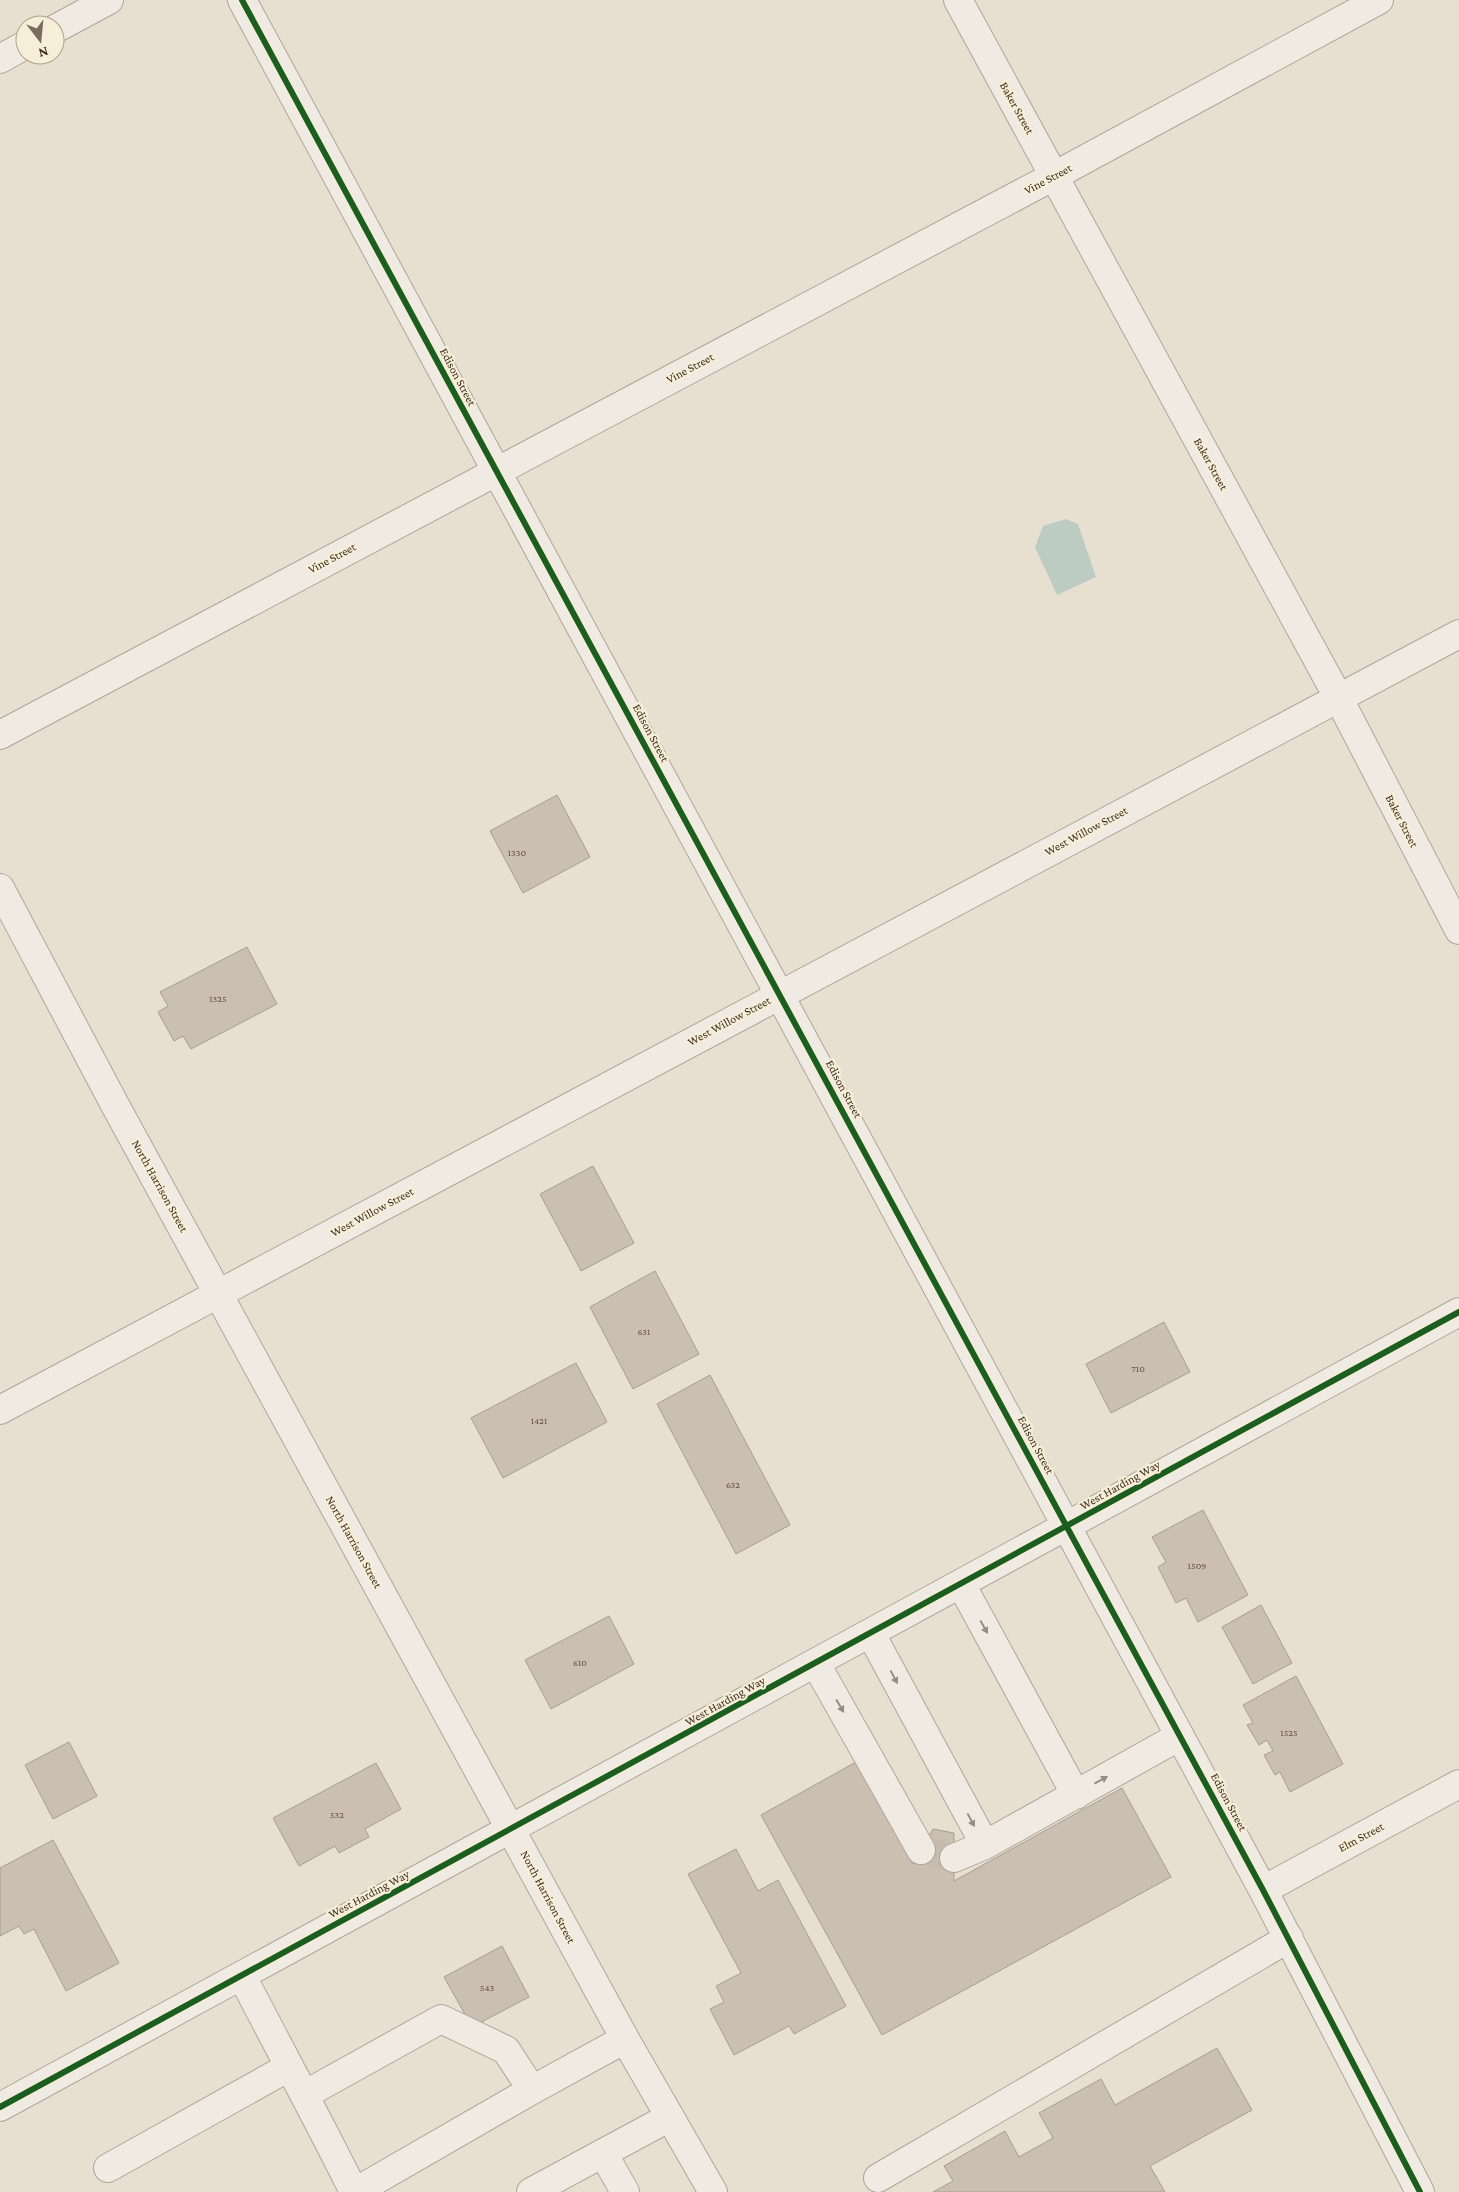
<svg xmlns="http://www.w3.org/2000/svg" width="1459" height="2192" viewBox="0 0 1459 2192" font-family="'Crimson Pro',serif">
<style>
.water{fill:#bcccc2}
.building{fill:#cbbfb2;stroke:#a89c90}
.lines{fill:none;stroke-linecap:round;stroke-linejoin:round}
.minor-tunnel{stroke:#c5bcae;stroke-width:28;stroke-dasharray:28 14;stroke-linecap:butt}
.minor-casing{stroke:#ada599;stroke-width:30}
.minor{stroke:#efebe3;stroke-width:28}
.cycleway-casing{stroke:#f7eed8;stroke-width:9}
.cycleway{stroke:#1b5e20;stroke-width:6}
.oneway{fill:#968c82}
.labels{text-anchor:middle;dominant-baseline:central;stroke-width:4.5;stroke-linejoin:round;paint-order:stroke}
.number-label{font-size:10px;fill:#605244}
.street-label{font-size:12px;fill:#3d2e20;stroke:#f7eed8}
</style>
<rect width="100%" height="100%" fill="#e7e0d1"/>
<path class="water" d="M1066 519 1078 524 1096 577 1057 595 1035 547 1043 526Z"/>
<path class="building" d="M557 795 590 857 523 893 490 831Z
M247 947 277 1004 191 1049 183 1036 174 1041 158 1012 168 1006 160 992Z
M593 1166 634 1243 581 1271 540 1194Z
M655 1271 699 1354 633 1389 590 1307Z
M1164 1322 1190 1372 1111 1413 1086 1364Z
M576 1363 607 1422 503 1478 471 1418Z
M710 1375 790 1525 736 1554 657 1404Z
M1203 1510 1248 1595 1198 1622 1186 1598 1176 1603 1158 1567 1166 1562 1152 1537Z
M1261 1605 1292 1663 1253 1684 1222 1627Z
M609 1616 634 1664 551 1709 525 1660Z
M1296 1676 1343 1764 1290 1792 1280 1772 1275 1775 1264 1755 1273 1751 1267 1740 1259 1745 1247 1725 1253 1723 1243 1705Z
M69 1742 97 1796 53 1819 25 1765Z
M856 1762 913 1864 933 1829 954 1833V1881L1122 1788 1171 1877 882 2035 761 1815Z
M376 1763 401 1809 365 1829 369 1837 339 1853 335 1846 299 1866 273 1818Z
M53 1840 119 1963 66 1991 34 1929 24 1934 19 1926 0 1936V1868Z
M736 1849 758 1891 778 1880 846 2006 794 2034 789 2026 734 2055 710 2009 724 2002 716 1986 741 1973 688 1874Z
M502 1946 529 1997 472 2027 444 1977Z
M1217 2048 1252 2110 1150 2166 1165 2192H933L953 2181 944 2166 1005 2131 1019 2157 1053 2138 1039 2113 1101 2079 1115 2105Z"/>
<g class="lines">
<path class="minor-tunnel" d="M921 1850 954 1858"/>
<g class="minor-casing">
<path id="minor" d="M242 0 1263 1890 1420 2192
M958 0 1338 697 1459 930
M55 29 109 0
M0 59 25 45
M0 735 1054 176 1379 0
M0 888 115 1105 625 2039 713 2192
M0 1410 1459 634
M961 1584 1076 1795
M871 1634 985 1845 1180 1736
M816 1664 921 1850
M954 1858 985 1845
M1263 1890 1459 1784
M242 1976C279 2048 318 2119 354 2192
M306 2094 441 2019 506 2050 532 2090
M0 2107 1459 1312
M603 2153 625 2192
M108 2168 289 2067
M878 2178 1289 1938
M355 2192 532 2090 625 2039
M531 2192 670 2117"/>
</g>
<use href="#minor" class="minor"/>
<g class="cycleway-casing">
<path id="cycleway" d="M242 0 1263 1890 1420 2192
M0 2107 1459 1312"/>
</g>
<use href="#cycleway" class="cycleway"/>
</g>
<defs><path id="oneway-solid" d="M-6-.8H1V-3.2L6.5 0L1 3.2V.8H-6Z" transform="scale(1.25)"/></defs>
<g class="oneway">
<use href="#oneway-solid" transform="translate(984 1627) rotate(61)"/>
<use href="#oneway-solid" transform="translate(894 1677) rotate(62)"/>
<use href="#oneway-solid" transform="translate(840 1706) rotate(60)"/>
<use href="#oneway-solid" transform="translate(1101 1780) rotate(-29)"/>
<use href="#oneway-solid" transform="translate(971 1820) rotate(62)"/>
</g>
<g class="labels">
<g class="number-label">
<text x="517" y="852">1330</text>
<text x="218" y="998">1325</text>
<text x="644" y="1331">631</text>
<text x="1138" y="1368">710</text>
<text x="539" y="1420">1421</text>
<text x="733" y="1484">632</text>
<text x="1197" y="1565">1509</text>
<text x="580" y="1662">610</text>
<text x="1289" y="1732">1525</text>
<text x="337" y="1814">532</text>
<text x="487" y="1987">543</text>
</g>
<g class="street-label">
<text transform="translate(1017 108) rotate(61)">Baker Street</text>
<text transform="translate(1048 179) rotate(-28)">Vine Street</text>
<text transform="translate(690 368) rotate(-28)">Vine Street</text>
<text transform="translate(458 377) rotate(62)">Edison Street</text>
<text transform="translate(1211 464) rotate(61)">Baker Street</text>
<text transform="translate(332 558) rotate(-28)">Vine Street</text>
<text transform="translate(651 733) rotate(62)">Edison Street</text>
<text transform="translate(1402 821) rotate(63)">Baker Street</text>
<text transform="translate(1086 831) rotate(-28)">West Willow Street</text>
<text transform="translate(729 1021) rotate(-28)">West Willow Street</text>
<text transform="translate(844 1089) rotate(62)">Edison Street</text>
<text transform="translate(160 1186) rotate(61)">North Harrison Street</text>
<text transform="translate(372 1212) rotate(-28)">West Willow Street</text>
<text transform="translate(1036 1445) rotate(62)">Edison Street</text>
<text transform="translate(1120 1485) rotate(-29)">West Harding Way</text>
<text transform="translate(354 1542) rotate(61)">North Harrison Street</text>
<text transform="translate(725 1701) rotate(-29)">West Harding Way</text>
<text transform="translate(1229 1802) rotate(62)">Edison Street</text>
<text transform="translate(1361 1837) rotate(-28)">Elm Street</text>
<text transform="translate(369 1894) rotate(-28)">West Harding Way</text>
<text transform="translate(548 1897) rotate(62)">North Harrison Street</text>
</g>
</g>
<g transform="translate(40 40) rotate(164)"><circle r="24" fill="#f7eed8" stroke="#ada18e"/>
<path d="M0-4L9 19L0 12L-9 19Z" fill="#786c5e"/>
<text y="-8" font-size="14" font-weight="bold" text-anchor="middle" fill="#3d2e20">N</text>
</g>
</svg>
